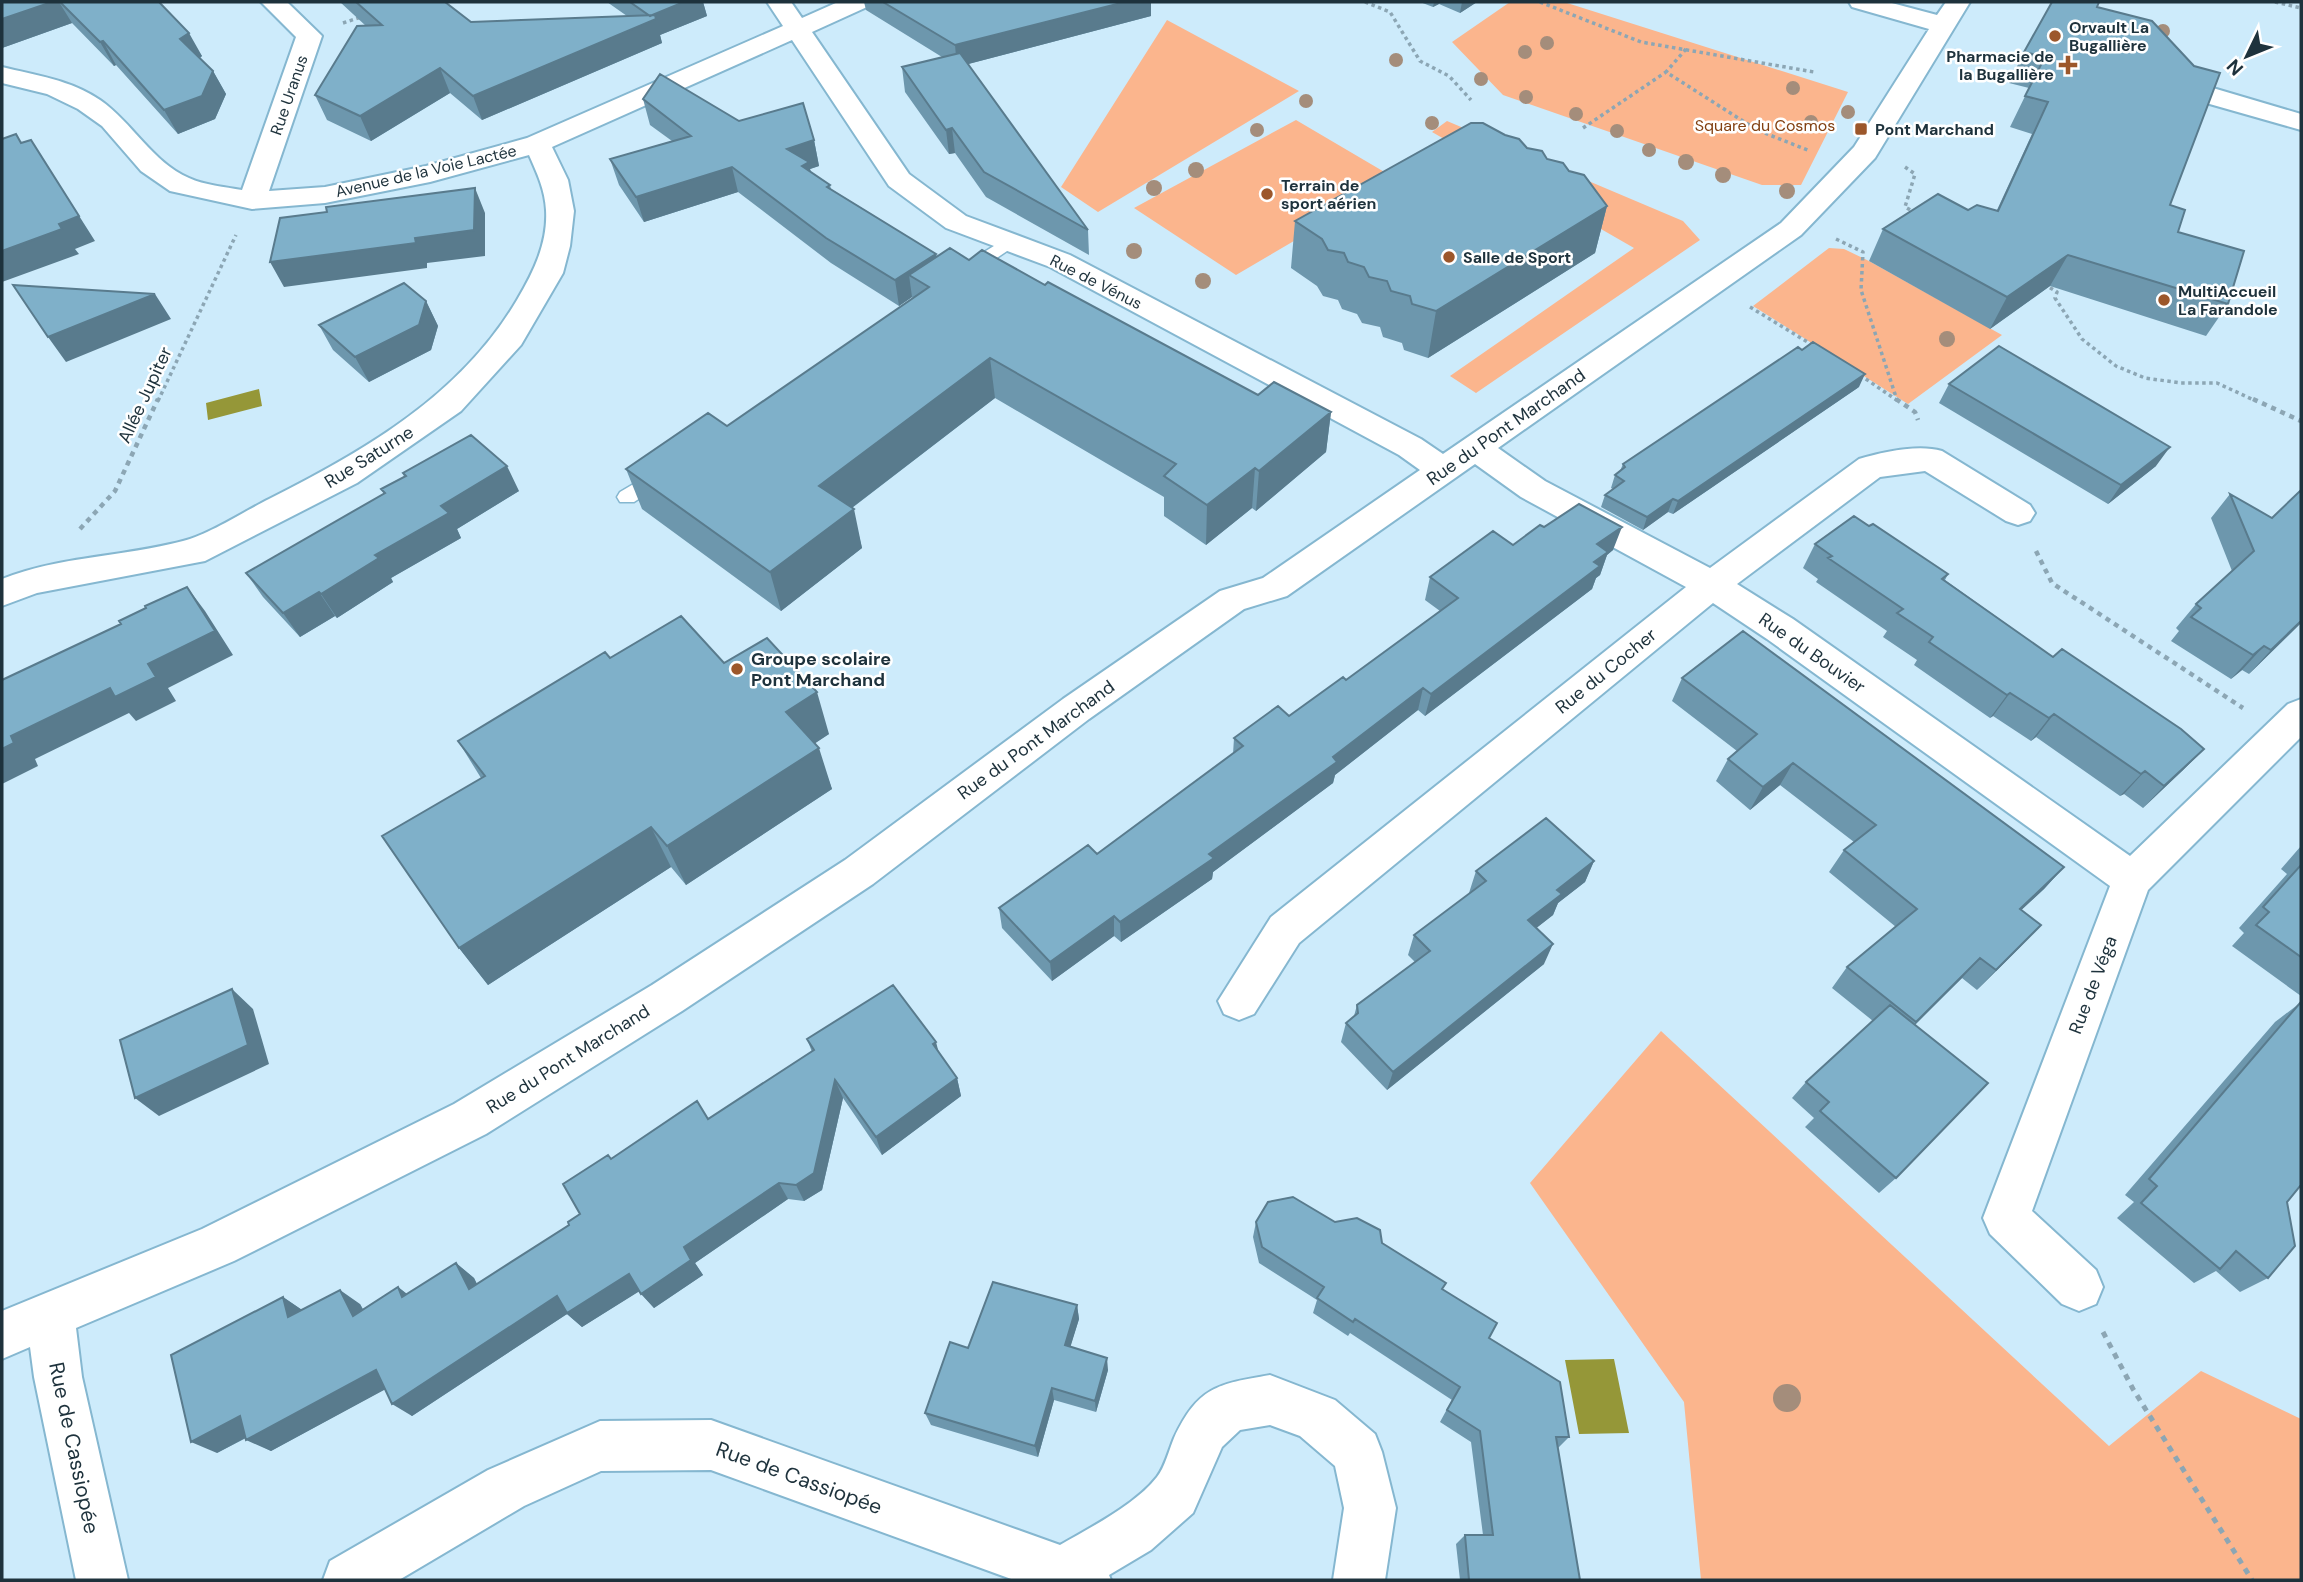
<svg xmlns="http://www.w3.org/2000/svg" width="2303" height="1582" viewBox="0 0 2303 1582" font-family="'DM Sans',sans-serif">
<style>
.green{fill:#fbb58d}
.water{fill:#959738}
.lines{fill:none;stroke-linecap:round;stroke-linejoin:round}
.lane-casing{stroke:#85b7d0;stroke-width:3}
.street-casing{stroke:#85b7d0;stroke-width:4}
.path-far2{stroke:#8ca6b4;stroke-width:3.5;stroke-dasharray:3.5 3.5;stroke-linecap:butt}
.path-far1{stroke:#8ca6b4;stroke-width:4.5;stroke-dasharray:5 5;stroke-linecap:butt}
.path{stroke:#8ca6b4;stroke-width:5;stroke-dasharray:6 6;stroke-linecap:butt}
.lane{fill:#fff;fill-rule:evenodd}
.street{fill:#fff;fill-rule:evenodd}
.tree{fill:#a48d7b}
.wall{fill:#6d97ad}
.shaded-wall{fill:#597b8d}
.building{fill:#7fb0c9;stroke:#597b8d;stroke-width:2}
.poi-dot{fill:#9c572b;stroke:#fff;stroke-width:2.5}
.labels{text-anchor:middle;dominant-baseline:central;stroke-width:5;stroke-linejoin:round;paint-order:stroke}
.far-poi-label{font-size:16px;font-weight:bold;fill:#1e323c;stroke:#fff;text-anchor:start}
.far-street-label{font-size:16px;fill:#1e323c;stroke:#fff}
.far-park-label{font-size:16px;fill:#824012;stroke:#fff}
.street-label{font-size:18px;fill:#1e323c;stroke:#fff}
.poi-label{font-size:18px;font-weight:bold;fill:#1e323c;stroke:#fff;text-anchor:start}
.near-street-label{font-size:21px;fill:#1e323c;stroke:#fff}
</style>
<rect width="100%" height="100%" fill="#cdebfb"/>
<path class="green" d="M1510 2H1564L1848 92 1801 185H1762L1503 95 1452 42Z
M1167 20 1299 91 1098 212 1061 187Z
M1296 120 1398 180 1236 275 1134 208Z
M1447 121 1683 221 1700 240 1476 393 1450 376 1634 248 1432 132Z
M1829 248 1844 249 1869 261 2002 335 1908 404 1753 306Z
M1661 1031 2109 1446 2201 1371 2301 1419V1580H1701L1684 1402 1530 1183Z"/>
<path class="water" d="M259 389 262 406 208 420 206 403Z
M1614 1359 1629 1433 1579 1434 1565 1360Z"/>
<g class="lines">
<g class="lane-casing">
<path id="lane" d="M1007 238 1013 239 1016 243 1013 247 970 276H958L955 272 958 268Z
M659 469 666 471 669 476 666 481 634 502H620L617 497 620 492Z"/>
</g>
<g class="street-casing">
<path id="street" d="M261 2H287L322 36 269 191 325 187 426 166 527 138 783 26 767 2H791L802 18 838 2H870L867 7 812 32 909 174 966 216 1070 255 1421 439 1443 454 1781 223 1854 147 1929 29 1852 7 1849 2H1888L1937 15 1946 2H1970L1875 158 1801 235 1498 448 1545 481 1710 568 1859 459C1883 452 1918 444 1942 451L2030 505 2035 513 2030 521 2018 525 2006 521 1925 471 1880 477 1737 584 1793 619 2130 856 2288 704 2301 699V737L2148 890 2032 1211 2096 1270 2103 1287 2096 1304 2079 1311 2062 1304 1990 1234 1983 1218 2110 886 1767 639 1713 603 1299 943 1254 1014 1239 1020 1224 1014 1218 1001 1271 917 1686 587 1521 497 1475 464 1287 596 1244 609 1089 719 873 884 682 1011 486 1134 234 1261 76 1328 82 1377 128 1580H76L34 1377 30 1347 2 1359V1311L202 1229 454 1104 652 985 845 860 1063 699 1220 591 1263 578 1420 470 1399 455 1050 267 946 228 889 186 792 40 552 147 568 180 574 211 570 246 563 273 521 345 461 411 357 483 205 561 37 593 2 606V579C60 556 123 557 183 541 208 535 245 511 269 499 365 451 461 395 517 300 533 273 548 243 546 210 545 190 537 173 529 155L430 182 325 203 252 209 170 191 141 171 102 126 78 109 47 94 2 83V67C35 75 71 80 100 100 132 122 152 162 189 178 204 185 225 187 242 190L296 37Z
M2169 62 2178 65 2196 83 2301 114V130L2178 95 2156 70 2160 65Z
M1270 1375 1335 1400 1375 1434 1382 1452 1396 1508 1385 1580H1333L1344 1508 1335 1466 1300 1436 1270 1425 1240 1430 1222 1447 1193 1513 1151 1550 1109 1575 1111 1580H1014L711 1470 601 1471 524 1506 399 1580H323L330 1561 488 1470 600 1421 711 1420 1060 1545C1091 1527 1135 1505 1157 1477 1165 1467 1169 1450 1174 1438 1198 1387 1217 1384 1270 1375Z"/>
</g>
<path class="path-far2" d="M1365 2 1390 12 1420 61 1449 76 1471 100
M1540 2 1641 42 1814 72
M2275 2 2301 8
M343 23 361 17
M1686 49 1666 72 1757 130 1810 151
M1583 128 1666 72
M1905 167 1915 174 1905 207 1914 212
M1836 239 1863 252 1861 290 1896 397
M2044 284 2057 292 2055 298 2082 339 2116 366 2145 378 2181 383H2217L2256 401
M1750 307 1814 346
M1860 375 1898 401
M158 401 236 235"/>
<path class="path-far1" d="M1896 399 1915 412 1918 420
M2253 399 2301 421
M80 529 115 491 158 399
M2036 551 2052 583 2243 708"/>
<path class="path" d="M2103 1332 2133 1389 2252 1580"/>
<use href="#lane" class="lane"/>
<use href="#street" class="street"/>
</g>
<g class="tree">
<circle cx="2163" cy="31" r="7"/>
<circle cx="1547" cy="43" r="7"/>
<circle cx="1525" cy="52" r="7"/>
<circle cx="1396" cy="60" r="7"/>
<circle cx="1481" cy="79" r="7"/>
<circle cx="1793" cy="88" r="7"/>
<circle cx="1526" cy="97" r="7"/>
<circle cx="1306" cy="101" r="7"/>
<circle cx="1848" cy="112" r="7"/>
<circle cx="1576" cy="114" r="7"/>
<circle cx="1811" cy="122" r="7"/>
<circle cx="1432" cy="123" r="7"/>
<circle cx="1257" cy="130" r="7"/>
<circle cx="1617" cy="131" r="7"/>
<circle cx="1649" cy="150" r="7"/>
<circle cx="1686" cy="162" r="8"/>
<circle cx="1196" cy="170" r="8"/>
<circle cx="1723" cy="175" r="8"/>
<circle cx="1154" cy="188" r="8"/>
<circle cx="1787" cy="191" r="8"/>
<circle cx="1134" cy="251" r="8"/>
<circle cx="1203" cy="281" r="8"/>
<circle cx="1947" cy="339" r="8"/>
<circle cx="1787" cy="1398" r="14"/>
</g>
<path class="wall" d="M2 2H159L202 56 200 58 213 71 226 94 215 119 178 134 116 65 114 66 72 23 2 48Z
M340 2H445L471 22 627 16 607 2H703L707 16 660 35 662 43 482 120 450 93 371 141 327 120 315 95 366 26Z
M864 2H1151V16L968 64 1088 230 1089 255 986 197 955 153 949 154 905 92 902 67 942 57 866 10Z
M1420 2H1477L1460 13 1439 4 1433 7Z
M2097 7 2170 205 2178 232 2228 304 2206 336 2050 286 1990 329 1869 261 1883 229 1968 210H1997L2032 134 2010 127 2029 88 2009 83 2024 52Z
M643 99 739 121 814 140 819 166 810 169 811 172 830 185 831 189 936 254 937 257 969 260 1045 285 1258 395 1331 412 1326 452 1256 511 1252 508 1206 545 1164 516V497L995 398 852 508 862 548 781 611 642 509 626 469 727 426 913 298 912 297 899 306 831 263 738 192 644 222 619 185 610 159 672 141 650 125Z
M1527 148 1569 171 1607 206 1595 253 1428 358 1404 350 1402 343 1383 337 1380 327 1362 323 1357 314 1342 309 1338 300 1323 296 1317 286 1291 268 1295 221Z
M426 301 438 326 431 350 369 382 333 350 319 325Z
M1949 384 2156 466 2108 504 1939 403Z
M1859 387 1673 514 1668 512 1643 530 1601 507 1605 495 1613 489 1611 488 1615 475 1620 471 1623 464Z
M403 473 519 491 457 529 461 538 391 578 393 582 337 618 335 616 300 637 263 597 246 573 384 494 381 489 404 477Z
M2301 490V623L2249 674 2242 670 2231 679 2171 641 2179 631 2176 628 2196 604 2232 571 2211 518 2230 494 2272 518Z
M1869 526 1948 574 1945 580 2053 657 2204 749 2182 771 2143 808 2124 794 2120 796 2036 737 2031 741 1993 716 1990 718 1914 665 1917 660 1883 637 1887 631 1816 582 1818 579 1803 568 1815 544Z
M1544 527 1613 550 1607 555 1600 575 1596 578 1592 589 1425 716 1418 710 1335 775 1333 783 1213 872 1212 879 1121 942 1114 936 1052 981 1002 928 999 908 1097 854 1233 754 1234 738 1289 716 1346 680 1440 611 1425 600 1430 577 1513 545Z
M610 658 724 663 829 734 815 743 832 789 686 885 671 867 488 985 459 948 481 778 458 741Z
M1682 678 2064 867 2044 889 2021 910V946L1977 990 1962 978 1915 1025 1896 1178 1879 1193 1805 1127 1814 1118 1792 1098 1806 1082 1873 1021 1832 988 1847 967 1896 927 1829 872 1844 850 1854 842 1780 785 1750 810 1716 781 1728 759 1737 751 1672 701Z
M2301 846V996L2232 946 2244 933 2239 928 2287 874 2281 869Z
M1594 861 1585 882 1558 903 1553 915 1536 928 1544 964 1387 1090 1341 1042 1346 1023 1354 1016 1357 1005 1415 962 1408 955 1414 935 1470 893H1469L1476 871Z
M2300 1003 2287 1202 2268 1278 2240 1292 2216 1271 2194 1283 2117 1218 2134 1202 2125 1195 2275 1022Z
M807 1039 940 1054 957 1078 961 1096 882 1155 843 1098 822 1190 804 1201 788 1199 695 1263 703 1275 654 1308 639 1291 582 1327 567 1314 412 1416 385 1389 271 1451 246 1438 217 1453 283 1297 302 1310 360 1304 363 1309 398 1287 407 1294 456 1263 474 1278 477 1284 569 1225 580 1214 611 1159 708 1119 812 1052Z
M1256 1222H1335L1382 1243 1442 1289 1489 1338 1569 1437 1558 1448 1580 1580H1460L1456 1544 1465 1535H1483L1471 1442 1440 1422 1452 1400 1350 1333 1348 1336 1313 1313 1317 1300 1259 1263 1253 1237Z
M1077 1305 1079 1319 1070 1347 1108 1370 1096 1412 1054 1400 1038 1457 931 1425 925 1413 968 1348Z"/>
<path class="shaded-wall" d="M52 2H59L72 23 2 48V19Z
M684 2H703L707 16 660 35 662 43 482 120 473 96 650 16Z
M1125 2H1151V16L957 67 955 45Z
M1434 2H1439V4L1433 7Z
M1462 2H1477L1460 13Z
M189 33 202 56 193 63 180 39Z
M103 41 116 65 114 66 100 42Z
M440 68 450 93 371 141 360 116Z
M213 71 226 94 215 119 178 134 164 110Z
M952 128 955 153 949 154 946 130Z
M31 140 95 241 75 249 79 254 2 282V251L59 224Z
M814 140 819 166 810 169 814 188 787 149Z
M732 167 738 192 644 222 636 197Z
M475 188 485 213V256L427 263V268L284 287 270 262 415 238Z
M1607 206 1595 253 1428 358 1436 311Z
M936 254 940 279 909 275 912 297 899 306 895 280Z
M2068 255 2050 286 1990 329 2007 297Z
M155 294 171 319 66 362 48 337Z
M426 301 438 326 431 350 369 382 355 357Z
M990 358 995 398 828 526 819 486Z
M1865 374 1859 387 1673 514 1678 501Z
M1331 412 1326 452 1256 511 1259 471Z
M2170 447 2156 466 2108 504 2121 485Z
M507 466 519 491 457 529 461 538 391 578 393 582 337 618 321 594 441 506Z
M1255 468 1252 508 1206 545 1207 505Z
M1673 499 1668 512 1643 530 1647 517Z
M854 509 862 548 781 611 770 572Z
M1622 527 1613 550 1607 555 1600 575 1596 578 1592 589 1425 716 1431 694 1597 544Z
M187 587 205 611 233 655 168 688 176 701 136 721 129 713 35 759 38 766 2 784V749L11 736 110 688 148 664Z
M319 592 335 616 300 637 283 613Z
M2301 621V623L2249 674 2271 650Z
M2264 646 2242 670 2231 679 2253 655Z
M1423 688 1418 710 1335 775 1333 783 1213 872 1212 879 1121 942 1120 922 1209 854 1333 757Z
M817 692 829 734 799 754 786 712Z
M2010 693 1993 716 1990 718 2007 695Z
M2054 714 2036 737 2031 741 2049 718Z
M819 748 832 789 686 885 667 846Z
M2204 749 2182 771 2143 808 2164 786Z
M1793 763 1780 785 1750 810 1763 787Z
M2145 771 2124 794 2120 796 2141 774Z
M651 827 671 867 488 985 459 948Z
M1594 861 1585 882 1558 903 1553 915 1520 941 1528 920 1557 890Z
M2064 867 2044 889 2000 930 2020 909Z
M1114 916V936L1052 981 1050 962Z
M2041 925 2021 946 1977 990 1996 970Z
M1553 944 1544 964 1387 1090 1393 1072Z
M1980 958 1962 978 1898 1041 1916 1022Z
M232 989 253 1009 269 1064 159 1116 135 1098Z
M936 1042 941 1061 933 1044Z
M957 1078 961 1096 882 1155 876 1137Z
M835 1080 843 1098 822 1190 804 1201 796 1185Z
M779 1183 788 1199 695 1263 703 1275 654 1308 641 1294 684 1247Z
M456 1263 474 1278 486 1303 469 1289Z
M629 1274 643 1289 582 1327 567 1314 412 1416 392 1404 557 1296Z
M398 1287 417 1302 402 1297Z
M340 1290 360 1304 373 1330 353 1316Z
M283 1297 305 1312 288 1317Z
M1077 1305 1079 1319 1067 1358 1065 1345Z
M1107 1358 1108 1370 1096 1412 1095 1401Z
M376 1370 397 1383 271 1451 246 1440Z
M1052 1388 1054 1400 1038 1457 1035 1446Z
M240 1416 264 1428 217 1453 191 1442Z"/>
<path class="building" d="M2 2H52L2 19Z
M60 2H159L189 33 180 39 213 71 202 96 164 110 103 41 100 42Z
M356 2H445L471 22 655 15 656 19 473 96 440 68 360 116 315 95 357 26 382 25Z
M630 2H684L650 16Z
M883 2H1125L955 45Z
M2052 2H2099L2097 7 2152 21 2194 66 2220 73 2170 205 2185 210 2178 232 2244 251 2228 304 2068 255 2007 297 1883 229 1938 194 1968 210 1977 205 1998 211 2048 102 2025 96 2045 57 2024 52Z
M960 53 1088 230 984 172 952 128 946 130 902 67Z
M660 74 739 121 803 103 814 140 787 149 809 162 802 166 830 185 827 187 936 254 895 280 826 238 732 167 636 197 610 159 691 136 643 99Z
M1471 123H1483L1505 135 1519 139 1527 148 1542 151 1547 159 1563 163 1569 171 1584 175 1607 206 1436 311 1412 304 1410 296 1391 291 1387 281 1369 277 1364 267 1348 262 1344 253 1328 250 1322 239 1295 221Z
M16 134 21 143 31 140 79 216 59 224 62 229 2 251V139Z
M475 188 474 230 415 238 416 243 270 262 280 218 327 212 326 207Z
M950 248 969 260 982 250 1045 285 1048 282 1258 395 1274 382 1331 412 1259 471 1255 468 1207 505 1164 476 1176 464 990 358 819 486 854 509 770 572 626 469 708 413 727 426 929 287 909 275Z
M404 283 426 301 419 325 355 357 319 325Z
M13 285 155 294 48 337Z
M1813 342 1865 374 1678 501 1673 499 1647 517 1605 495 1624 481 1615 475 1625 467 1623 464 1798 347 1802 350Z
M1999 346 2170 447 2121 485 1949 384Z
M471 435 507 466 441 506 449 513 375 555 379 558 321 594 319 592 283 613 246 573 385 493 381 489 406 476 403 473Z
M2301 490V621L2271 650 2264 646 2253 655 2191 617 2201 608 2196 604 2254 551 2230 494 2272 518Z
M1579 504 1622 527 1597 544 1608 552 1594 562 1600 566 1431 694 1423 688 1333 757 1337 762 1209 854 1214 858 1120 922 1114 916 1050 962 999 908 1088 845 1097 854 1243 746 1234 738 1278 706 1289 716 1343 677 1346 680 1458 598 1430 577 1493 531 1513 545 1540 525 1544 527Z
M1854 516 1869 526 1873 524 1948 574 1942 579 2053 657 2062 649 2181 729 2204 749 2164 786 2145 771 2141 774 2054 714 2049 718 2010 693 2007 695 1929 642 1933 637 1897 613 1903 609 1828 558 1832 556 1815 544Z
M187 587 215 631 148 664 156 677 115 697 110 688 11 736 14 743 2 749V680L121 624 119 621 146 608 145 606Z
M681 616 724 663 767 638 817 692 786 712 819 748 667 846 651 827 459 948 382 836 485 776 458 741 605 652 610 658Z
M1743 631 2064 867 2020 909 2041 925 1996 970 1980 958 1916 1022 1847 967 1917 909 1844 850 1876 825 1793 763 1763 787 1728 759 1757 734 1682 678Z
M1546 818 1594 861 1557 890 1562 894 1528 920 1553 944 1393 1072 1346 1023 1358 1013 1357 1005 1430 951 1414 935 1486 881 1476 871Z
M2301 865V957L2256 925 2269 912 2263 907Z
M893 985 936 1042 933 1044 957 1078 876 1137 835 1080 814 1173 796 1185 779 1183 684 1247 691 1260 641 1294 629 1274 567 1313 557 1296 392 1404 376 1370 246 1440 240 1416 191 1442 171 1355 283 1297 288 1317 340 1290 353 1316 398 1287 402 1297 456 1263 469 1289 569 1225 568 1222 580 1214 563 1184 608 1155 611 1159 697 1101 708 1119 814 1050 807 1039Z
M232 989 248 1045 135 1098 120 1040Z
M2300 1003 2301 1004V1185L2287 1202 2295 1246 2268 1278 2236 1251 2220 1269 2141 1203 2157 1186 2149 1179Z
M1890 1005 1988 1083 1896 1178 1820 1111 1829 1102 1806 1082Z
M1293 1197 1335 1222 1357 1218 1380 1230 1382 1243 1446 1283 1442 1289 1497 1323 1489 1338 1560 1382 1569 1437H1556L1580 1580H1469L1465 1535H1493L1480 1431 1447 1410 1460 1387 1355 1319 1353 1322 1317 1298 1324 1287 1262 1247 1256 1222 1268 1202Z
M993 1282 1077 1305 1065 1345 1107 1358 1095 1401 1052 1388 1035 1446 925 1413 950 1342 968 1348Z"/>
<g class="poi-dot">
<circle cx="2055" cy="36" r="7"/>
<path d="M2064.5 54.5h7v7h7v7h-7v7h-7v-7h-7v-7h7z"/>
<rect x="1854" y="122" width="14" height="14" rx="3.5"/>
<circle cx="1267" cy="194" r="7"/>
<circle cx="1449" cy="257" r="7"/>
<circle cx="2164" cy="300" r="7"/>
<circle cx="737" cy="669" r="7"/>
</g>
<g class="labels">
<g class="far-poi-label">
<text x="2069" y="27">Orvault La<tspan x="2069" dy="18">Bugallière</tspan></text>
<text x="2054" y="56" text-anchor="end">Pharmacie de<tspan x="2054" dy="18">la Bugallière</tspan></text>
<text x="1875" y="129">Pont Marchand</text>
<text x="1281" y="185">Terrain de<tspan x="1281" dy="18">sport aérien</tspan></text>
<text x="1463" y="257">Salle de Sport</text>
<text x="2178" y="291">MultiAccueil<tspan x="2178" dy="18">La Farandole</tspan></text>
</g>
<g class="far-street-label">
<text transform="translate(289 95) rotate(-71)">Rue Uranus</text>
<text transform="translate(426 171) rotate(-13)">Avenue de la Voie Lactée</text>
<text transform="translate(1096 282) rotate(27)">Rue de Vénus</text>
</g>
<g class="far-park-label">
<text x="1765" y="125">Square du Cosmos</text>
</g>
<g class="street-label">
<text transform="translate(145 395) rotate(-65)">Allée Jupiter</text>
<text transform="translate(1506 427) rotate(-35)">Rue du Pont Marchand</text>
<text transform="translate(369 457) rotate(-32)">Rue Saturne</text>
<text transform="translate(1812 653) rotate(35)">Rue du Bouvier</text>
<text transform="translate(1606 671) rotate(-39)">Rue du Cocher</text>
<text transform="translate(1036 740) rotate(-36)">Rue du Pont Marchand</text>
<text transform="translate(2093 985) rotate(-69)">Rue de Véga</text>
<text transform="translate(568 1059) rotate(-32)">Rue du Pont Marchand</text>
</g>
<g class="poi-label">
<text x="751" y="659">Groupe scolaire<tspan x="751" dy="21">Pont Marchand</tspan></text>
</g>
<g class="near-street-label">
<text transform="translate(74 1448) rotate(78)">Rue de Cassiopée</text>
<text transform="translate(799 1478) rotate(20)">Rue de Cassiopée</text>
</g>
</g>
<rect width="2303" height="1582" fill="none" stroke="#1e323c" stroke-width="7"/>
<g transform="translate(2247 56) rotate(227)" stroke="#ffffff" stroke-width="5" paint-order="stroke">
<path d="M0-5L12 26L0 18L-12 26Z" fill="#1e323c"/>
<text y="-10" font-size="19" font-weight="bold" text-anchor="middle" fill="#1e323c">N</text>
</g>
</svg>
